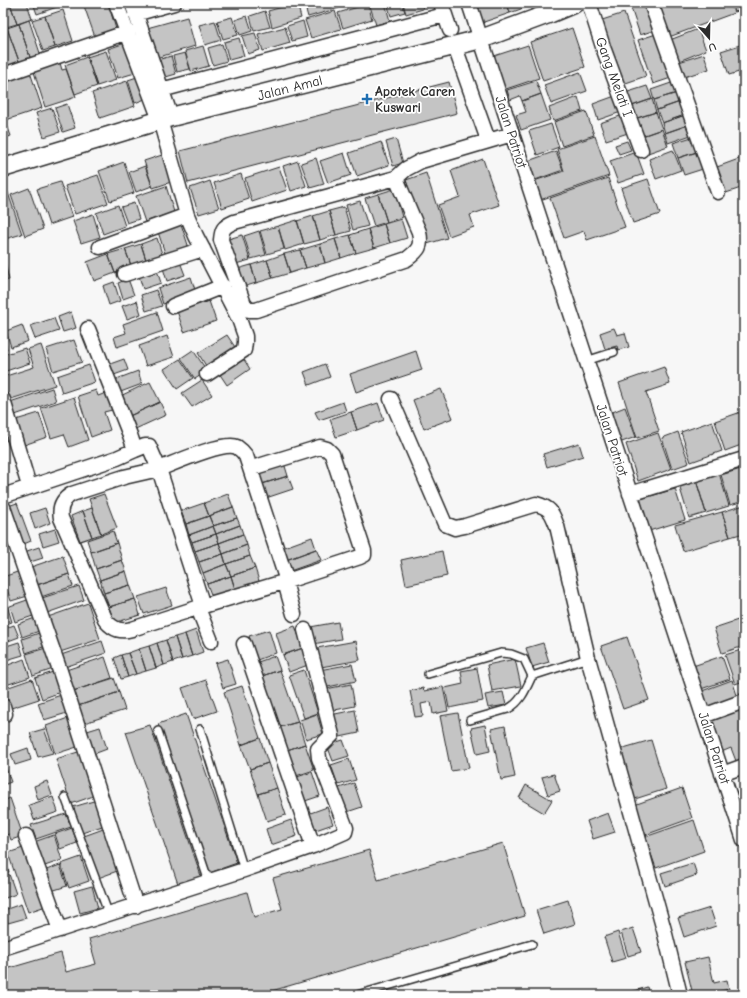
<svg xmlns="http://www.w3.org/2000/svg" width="747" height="998" viewBox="0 0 747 998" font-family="'Comic Neue',sans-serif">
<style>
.building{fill:#c4c4c4;stroke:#2b2b2b}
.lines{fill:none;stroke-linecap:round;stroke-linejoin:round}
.service-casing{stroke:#2b2b2b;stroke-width:10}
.minor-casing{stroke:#2b2b2b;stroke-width:17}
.tertiary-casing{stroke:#2b2b2b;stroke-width:21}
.service{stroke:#fff;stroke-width:7}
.minor{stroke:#fff;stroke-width:14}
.tertiary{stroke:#fff;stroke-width:18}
.poi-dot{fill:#1f6fb2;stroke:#fff;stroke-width:1.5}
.labels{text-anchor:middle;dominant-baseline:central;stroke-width:3.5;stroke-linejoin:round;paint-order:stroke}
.street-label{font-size:14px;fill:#2b2b2b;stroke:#fff}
.poi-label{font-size:14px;font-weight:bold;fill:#2b2b2b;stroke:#fff;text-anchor:start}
</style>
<rect width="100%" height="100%" fill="#f7f7f7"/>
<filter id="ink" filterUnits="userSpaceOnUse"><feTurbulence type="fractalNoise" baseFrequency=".025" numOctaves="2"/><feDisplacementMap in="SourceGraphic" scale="8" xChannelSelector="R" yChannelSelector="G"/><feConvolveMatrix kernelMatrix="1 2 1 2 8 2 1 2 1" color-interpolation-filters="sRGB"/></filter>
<g filter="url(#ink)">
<path class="building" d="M3 3H10L17 24 6 27 3 19Z
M10 3H27L32 19 17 24Z
M33 3H55L57 7 37 14Z
M83 3H108L116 29 95 37Z
M297 3 301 18 272 27 268 11Z
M304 3H338L339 8 308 17Z
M339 3H356L341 7Z
M369 3H385L390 21 376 25Z
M387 3H402L405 12 391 16Z
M403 3H421L423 9 406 14Z
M474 3H507L510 13 481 23Z
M507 3H537L510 13Z
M646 3 658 29 640 35 631 8Z
M656 3H730L734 13 669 37Z
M732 3H744V9L735 12Z
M368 4 372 19 343 28 338 13Z
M63 10 73 41 55 47 45 16Z
M265 11 270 27 254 31 250 16Z
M335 11 341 29 311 38 305 20Z
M624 13 646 76 620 85 599 21Z
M45 16 55 47 43 51 32 20Z
M247 16 252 31 240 35 235 20Z
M744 16V34L739 18Z
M187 17 195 46 156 58 147 28Z
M232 17 238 35 223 39 217 21Z
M29 20 41 56 31 60 19 24Z
M215 21 221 40 205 45 199 25Z
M303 21 307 37 292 41 287 26Z
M19 24 31 60 20 64 7 28Z
M285 27 290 43 263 51 258 34Z
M7 28 20 64 4 69 3 65V29Z
M572 28 585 67 543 81 530 42Z
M698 29 706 50 679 61 670 40Z
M255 33 260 50 248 54 242 36Z
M656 34 671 78 653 84 638 40Z
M239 38 244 56 229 60 224 42Z
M125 43 135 73 118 78 108 49Z
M222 44 227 61 213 65 208 48Z
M743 44 744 48V68L741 69 742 71 729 75 721 51Z
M528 45 539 78 503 90 491 57Z
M203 46 209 66 191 71 185 51Z
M106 51 116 80 97 86 87 57Z
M185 53 190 69 177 72 173 56Z
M704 54 709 69 684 77 679 62Z
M171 56 176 74 159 79 154 61Z
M87 57 97 86 75 94 65 65Z
M60 63 62 70 66 69 76 97 45 107 34 72Z
M30 72 42 108 6 120 3 111V81Z
M580 72 587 91 551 104 544 85Z
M137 77 145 99 135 103 128 80Z
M127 81 135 106 100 118 92 93Z
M536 81 541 94 522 101 520 96 510 100 507 90Z
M449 82 457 113 188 183 180 151Z
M674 82 677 93 654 100 651 90Z
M647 86 652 99 629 107 625 93Z
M677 93 680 102 657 110 654 100Z
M541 94 550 120 521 130 516 115 526 112 522 101Z
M615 96 621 112 598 120 593 104Z
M578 97 582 111 553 121 549 108Z
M652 99 656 112 634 119 629 107Z
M680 102 685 115 662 123 657 110Z
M67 104 75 128 63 132 55 108Z
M52 108 60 132 44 137 36 113Z
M586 111 594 135 562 146 554 122Z
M656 112 662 129 639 137 634 119Z
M3 114 11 136 3 139Z
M623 115 628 133 606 140 600 123Z
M685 115 688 125 665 133 662 123Z
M551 124 559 147 537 155 529 131Z
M688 125 691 135 668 143 665 133Z
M662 129 668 146 645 154 639 137Z
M595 136 609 176 540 200 534 181 564 171 557 149Z
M695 136 700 151 678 158 673 143Z
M396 139 403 163 393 166 386 142Z
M627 141 631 150 619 154 615 145Z
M381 142 389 165 357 176 349 153Z
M673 150 681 170 656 179 649 159Z
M556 151 563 170 535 180 528 161Z
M700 151 706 168 684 175 678 158Z
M636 152 644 174 618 183 610 161Z
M344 153 351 175 328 183 320 161Z
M162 155 171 182 153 188 144 161Z
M744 157V187L726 193 717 167Z
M316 158 324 184 310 188 301 163Z
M483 159 499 205 470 215 474 227 449 236 438 205 460 197 451 171Z
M298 161 306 186 291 191 283 166Z
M124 162 134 193 110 201 99 171Z
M145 166 152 186 136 192 129 172Z
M279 167 287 190 252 202 245 178Z
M426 173 447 238 427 244 406 180Z
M241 174 249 199 222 208 214 183Z
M98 175 108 203 75 214 65 186Z
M608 178 625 227 587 240 584 231 564 238 550 198Z
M648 179 660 214 633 223 621 188Z
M210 181 219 208 199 214 190 188Z
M60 182 72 217 49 225 37 189Z
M166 186 174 212 145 222 136 196Z
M29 188 43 229 25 236 11 195Z
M394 189 402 217 387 222 378 194Z
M7 190 22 234 5 239 3 232V192Z
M378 194 387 222 374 226 365 198Z
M360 201 368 226 353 230 346 205Z
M134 203 139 219 127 223 121 207Z
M118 205 125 226 103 234 96 213Z
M344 207 351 231 336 235 329 211Z
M329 211 336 235 320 240 313 216Z
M93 214 100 237 81 243 73 221Z
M313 216 320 240 304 244 297 221Z
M401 219 407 238 390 243 384 224Z
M297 220 304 244 285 250 278 226Z
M181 224 190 251 167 259 158 232Z
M384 224 390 243 374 248 368 229Z
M278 226 284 249 267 254 260 231Z
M368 229 374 248 356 253 350 235Z
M259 231 266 255 251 259 244 236Z
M242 235 250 260 232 265 225 240Z
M350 235 356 253 341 258 335 239Z
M157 238 163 257 147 263 141 244Z
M335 239 341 258 325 263 320 244Z
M141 244 147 263 132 268 125 249Z
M320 244 325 263 306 268 300 250Z
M125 249 132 268 115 273 108 254Z
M300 250 306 268 290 273 284 254Z
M3 253 9 280 3 281Z
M108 254 115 273 94 281 87 262Z
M284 254 290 273 273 278 267 260Z
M267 260 273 278 256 283 251 265Z
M180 262 185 275 167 281 163 268Z
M251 265 256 283 240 288 234 270Z
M157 270 161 283 143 289 139 276Z
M191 277 196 293 163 304 158 288Z
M128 279 134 295 123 299 118 283Z
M114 282 120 301 109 305 103 286Z
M156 290 162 306 146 311 141 295Z
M137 301 141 314 127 319 122 306Z
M209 301 216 321 184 332 177 311Z
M71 312 76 328 63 332 58 317Z
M157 312 163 331 117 347 114 337 126 333 123 324Z
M54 318 59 331 35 339 30 326Z
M22 325 28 341 11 347 6 331Z
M614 328 617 335 625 333 629 347 618 350 617 346 605 349 600 333Z
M227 335 237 350 208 369 198 353Z
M3 336 7 349 3 350Z
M167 336 174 357 146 366 139 346Z
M74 340 82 362 53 371 46 349Z
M41 345 55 385 8 400 3 384V377L34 367 28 349Z
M25 348 30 363 3 372V355Z
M193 350 207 371 195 379 181 358Z
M416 351 422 370 356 392 350 374Z
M243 358 250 369 227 385 219 373Z
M124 359 128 370 114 375 110 364Z
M180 359 193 378 177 389 164 369Z
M325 364 330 377 309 385 304 372Z
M89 365 95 382 62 393 57 376Z
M664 367 670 384 646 392 659 431 637 438 619 383Z
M138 371 142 384 118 393 114 380Z
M202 380 212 395 192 407 182 393Z
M150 382 160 402 125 418 116 398Z
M52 388 56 401 12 416 7 403Z
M441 389 453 418 424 429 413 400Z
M96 390 98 396 106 393 112 410 104 412 110 430 91 437 78 396Z
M74 397 88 440 69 447 64 434 51 438 41 408Z
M160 402 166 415 131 431 125 418Z
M343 402 346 411 319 420 315 412Z
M378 403 384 420 357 430 351 412Z
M625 407 636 437 616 444 605 415Z
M744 411V444L725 451 715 421Z
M351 412 357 430 336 437 330 419Z
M39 413 47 437 24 445 16 420Z
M712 421 722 451 691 462 681 432Z
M3 428 7 440 3 442Z
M678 432 689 463 672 469 662 438Z
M658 433 671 469 638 481 626 444Z
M579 443 583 456 547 467 543 454Z
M284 463 288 476 262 484 258 472Z
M744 468V501L730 505 721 475Z
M719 473 729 506 706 513 696 480Z
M288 476 293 489 266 498 262 484Z
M696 480 706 513 689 518 679 485Z
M675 489 685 520 649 531 640 499Z
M104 494 117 528 101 534 89 499Z
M228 494 233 507 209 516 204 503Z
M17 503 31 541 19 546 5 507Z
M204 503 209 516 186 524 181 511Z
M744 505V533L730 537 722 512Z
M233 507 237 518 213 526 209 516Z
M45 508 50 523 35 529 30 513Z
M92 508 101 534 92 537 83 511Z
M83 511 92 537 80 541 71 516Z
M722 512 730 537 683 551 675 525Z
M209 516 213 526 189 535 186 524Z
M237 518 240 525 216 534 213 526Z
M240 525 243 534 219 543 216 534Z
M213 526 216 534 192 542 189 535Z
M55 529 59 541 43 546 39 534Z
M113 531 117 543 91 552 87 540Z
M216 534 219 543 195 551 192 542Z
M243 534 247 545 223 554 219 543Z
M312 537 316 549 286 560 282 548Z
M117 543 122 560 96 569 91 552Z
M219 543 223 554 199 562 195 551Z
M247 545 250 556 226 564 223 554Z
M39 547 43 558 27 563 24 552Z
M316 549 321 560 290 571 286 560Z
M442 551 447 576 406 585 401 560Z
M223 554 226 564 203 573 199 562Z
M63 556 69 574 34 586 28 568Z
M250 556 255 568 231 576 226 564Z
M122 560 126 571 100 580 96 569Z
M226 564 231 576 207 584 203 573Z
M255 568 259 581 235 589 231 576Z
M23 570 31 595 11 601 3 577Z
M126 571 130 585 104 593 100 580Z
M69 574 73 586 38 598 34 586Z
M231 576 235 589 212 597 207 584Z
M130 585 135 599 109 607 104 593Z
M79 586 84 600 47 613 42 598Z
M166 588 172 605 144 614 138 597Z
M30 599 36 615 15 622 10 606Z
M135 599 140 615 114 623 109 607Z
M88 603 100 639 57 653 45 618Z
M7 605 12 622 3 625V607Z
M38 617 42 630 22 637 18 624Z
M744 618V646L722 653 714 628Z
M338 622 341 639 313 644 310 627Z
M14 625 19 637 3 643V629Z
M295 626 303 648 283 655 276 633Z
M196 630 203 652 192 656 185 634Z
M269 630 276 653 257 660 249 636Z
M42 632 46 646 26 653 22 639Z
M185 634 192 656 182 659 175 637Z
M175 637 182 659 173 662 166 640Z
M627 637 649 700 623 709 601 646Z
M166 640 173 662 164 665 157 643Z
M102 641 106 653 62 668 58 656Z
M356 641 360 660 321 667 317 648Z
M19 642 23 655 3 661V647Z
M157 643 164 665 156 668 149 646Z
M543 643 549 662 532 667 526 648Z
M149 646 156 668 146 671 139 649Z
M49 647 56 668 33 676 26 654Z
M303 648 308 665 289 672 283 655Z
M139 649 146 671 136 674 128 653Z
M744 649V681L735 684 725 655Z
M128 653 136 674 128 677 121 655Z
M121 655 128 677 121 679 114 658Z
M275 656 280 670 262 676 258 662Z
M722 656 730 679 701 689 693 666Z
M105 657 112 678 73 691 66 670Z
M24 659 30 677 3 686V667Z
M228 659 236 684 223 688 215 663Z
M515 659 521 686 492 691 487 665Z
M352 664 356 681 323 688 319 670Z
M477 668 483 701 449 708 445 688 463 684 461 671Z
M280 670 298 722 280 727 262 676Z
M304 670 318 713 304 718 289 675Z
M56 671 63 691 42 699 35 678Z
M114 678 119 692 75 707 70 692Z
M32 679 39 699 8 709 3 695V689Z
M206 680 217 711 193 719 182 688Z
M732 680 738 698 708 709 702 691Z
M351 684 355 706 330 711 326 689Z
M242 686 260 738 241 745 224 692Z
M443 687 448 711 433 714 431 702 421 704 423 716 415 717 410 691 423 688 424 691Z
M119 692 125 710 81 724 75 707Z
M503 692 506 705 488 708 485 695Z
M61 695 67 713 44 720 38 703Z
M355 710 359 733 335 738 330 715Z
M739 710 744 724V758L736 761 731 748 719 753 708 721Z
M458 713 469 768 451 771 440 716Z
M186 714 237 863 209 873 158 724Z
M317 714 323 734 306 739 300 720Z
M68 718 77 747 55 754 46 726Z
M298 722 305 744 287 750 280 727Z
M150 725 201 876 178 884 126 732Z
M485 725 490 751 477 754 471 728Z
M505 726 515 777 501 780 491 729Z
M100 727 107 749 91 755 84 732Z
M44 729 53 753 38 757 30 733Z
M260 738 268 763 250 769 241 745Z
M343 740 349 756 333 761 327 745Z
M651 740 666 789 635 799 620 749Z
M305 744 314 770 296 776 287 750Z
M28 748 31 760 15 765 11 754Z
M81 751 96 795 71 804 56 759Z
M349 759 356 780 338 785 331 765Z
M268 763 277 788 258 794 250 769Z
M3 765H5L11 782 3 785Z
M312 772 320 796 305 801 297 777Z
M554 774 560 791 548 795 542 777Z
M47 781 52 795 38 800 34 786Z
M354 783 362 807 344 813 336 789Z
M526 785 552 800 544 813 519 798Z
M277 788 286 815 267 821 258 794Z
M682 788 692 818 645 835 634 805Z
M744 790V819L735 794Z
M53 797 58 812 34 820 29 805Z
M10 798 23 836 11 840 9 834 3 836V801Z
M97 800 105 825 82 833 73 807Z
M327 807 333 824 310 832 305 815Z
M608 813 615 832 593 839 587 821Z
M66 814 71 827 36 839 31 825Z
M291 820 297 836 271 845 266 829Z
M694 820 704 851 656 868 645 837Z
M72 828 77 843 60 849 55 834Z
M106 828 120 870 98 878 84 836Z
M54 835 62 860 39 868 31 843Z
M503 843 525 916 258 995H3V970L61 953 66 972 96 964 89 939 247 892 254 917 282 909 273 878 369 850 378 880Z
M26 847 46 906 28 912 8 853Z
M3 854 9 872 3 874Z
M81 857 89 881 69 888 61 864Z
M693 863 697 875 665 886 661 873Z
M60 865 67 886 48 892 41 872Z
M9 874 16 894 3 899V877Z
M92 886 98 908 80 913 74 891Z
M568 900 575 924 544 934 536 910Z
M21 904 26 918 8 923 4 910Z
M710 908 716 926 684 937 678 918Z
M633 928 641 952 628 956 621 932Z
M618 932 626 958 612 962 604 937Z
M708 957 714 983 727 980 729 989 704 995H693L685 962Z
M647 987 649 995H622Z"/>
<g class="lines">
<g class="service-casing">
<path id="service" d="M586 361 614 352
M428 674 501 653 511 654 524 659 532 676 588 658
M470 720 508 709C521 702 526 689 532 676
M200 729 244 870
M158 731 209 882
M65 797 109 915
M357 995 532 944"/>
</g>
<g class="minor-casing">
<path id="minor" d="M116 3 160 120 187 215 196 236 239 319 245 336V342L244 350 207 374
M132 3 171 117
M441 3 450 30
M469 3 744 840
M589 3 604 50 641 150
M651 3 718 192
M135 14 174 3
M455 47 488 140
M3 75 128 32
M161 90 444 15
M396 178 419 232C422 246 419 250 407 259L256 310H249L244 304 221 240C222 229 223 227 234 222L396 178 406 169 421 161 512 134
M100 247 187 215
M125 274 203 249
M173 306 223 286
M391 399 445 524 455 528 465 526 536 504C551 508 552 513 557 526L588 658 664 930 680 995
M3 400 29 486
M135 450 145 446H149L159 469C174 463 224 441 237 447 240 449 244 453 246 456L287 581 203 606 132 629C121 632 114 630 106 621L61 518C59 507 63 499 72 494L124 477 159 469 203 606
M252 468 320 447 327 449 332 454 364 551V555L360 557 287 581
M630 494 744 459
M3 496 117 458 135 450 130 435 88 329
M3 507 60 671 136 906
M285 582 294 614
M198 608 211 641
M244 644 313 846
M3 706 5 714
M703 716 744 701
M722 774 744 766
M26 836 60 930
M3 948 244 870 313 846 345 832 346 828 319 758 318 749 332 735 305 630"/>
</g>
<g class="tertiary-casing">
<path id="tertiary" d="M3 168 171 117 481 39 551 13 575 3"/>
</g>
<use href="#service" class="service"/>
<use href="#minor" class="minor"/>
<use href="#tertiary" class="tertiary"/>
</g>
</g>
<path class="poi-dot" d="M365 93h4v4h4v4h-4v4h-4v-4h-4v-4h4z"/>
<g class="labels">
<g class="street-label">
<text transform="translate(614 77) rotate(70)">Gang Melati I</text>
<text transform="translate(290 88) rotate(-14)">Jalan Amal</text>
<text transform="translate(511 132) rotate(72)">Jalan Patriot</text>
<text transform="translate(612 440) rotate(72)">Jalan Patriot</text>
<text transform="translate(714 748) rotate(72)">Jalan Patriot</text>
</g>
<g class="poi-label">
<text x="375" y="91">Apotek Caren<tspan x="375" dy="16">Kuswari</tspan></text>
</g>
</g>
<rect width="747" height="998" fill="none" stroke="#fff" stroke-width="16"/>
<rect x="8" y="8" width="731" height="982" fill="none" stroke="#2b2b2b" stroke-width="1.5" filter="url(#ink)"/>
<g transform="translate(709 38) rotate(160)" stroke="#ffffff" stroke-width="3" paint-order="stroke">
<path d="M0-3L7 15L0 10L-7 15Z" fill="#2b2b2b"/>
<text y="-6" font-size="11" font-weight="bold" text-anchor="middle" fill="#2b2b2b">U</text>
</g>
</svg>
